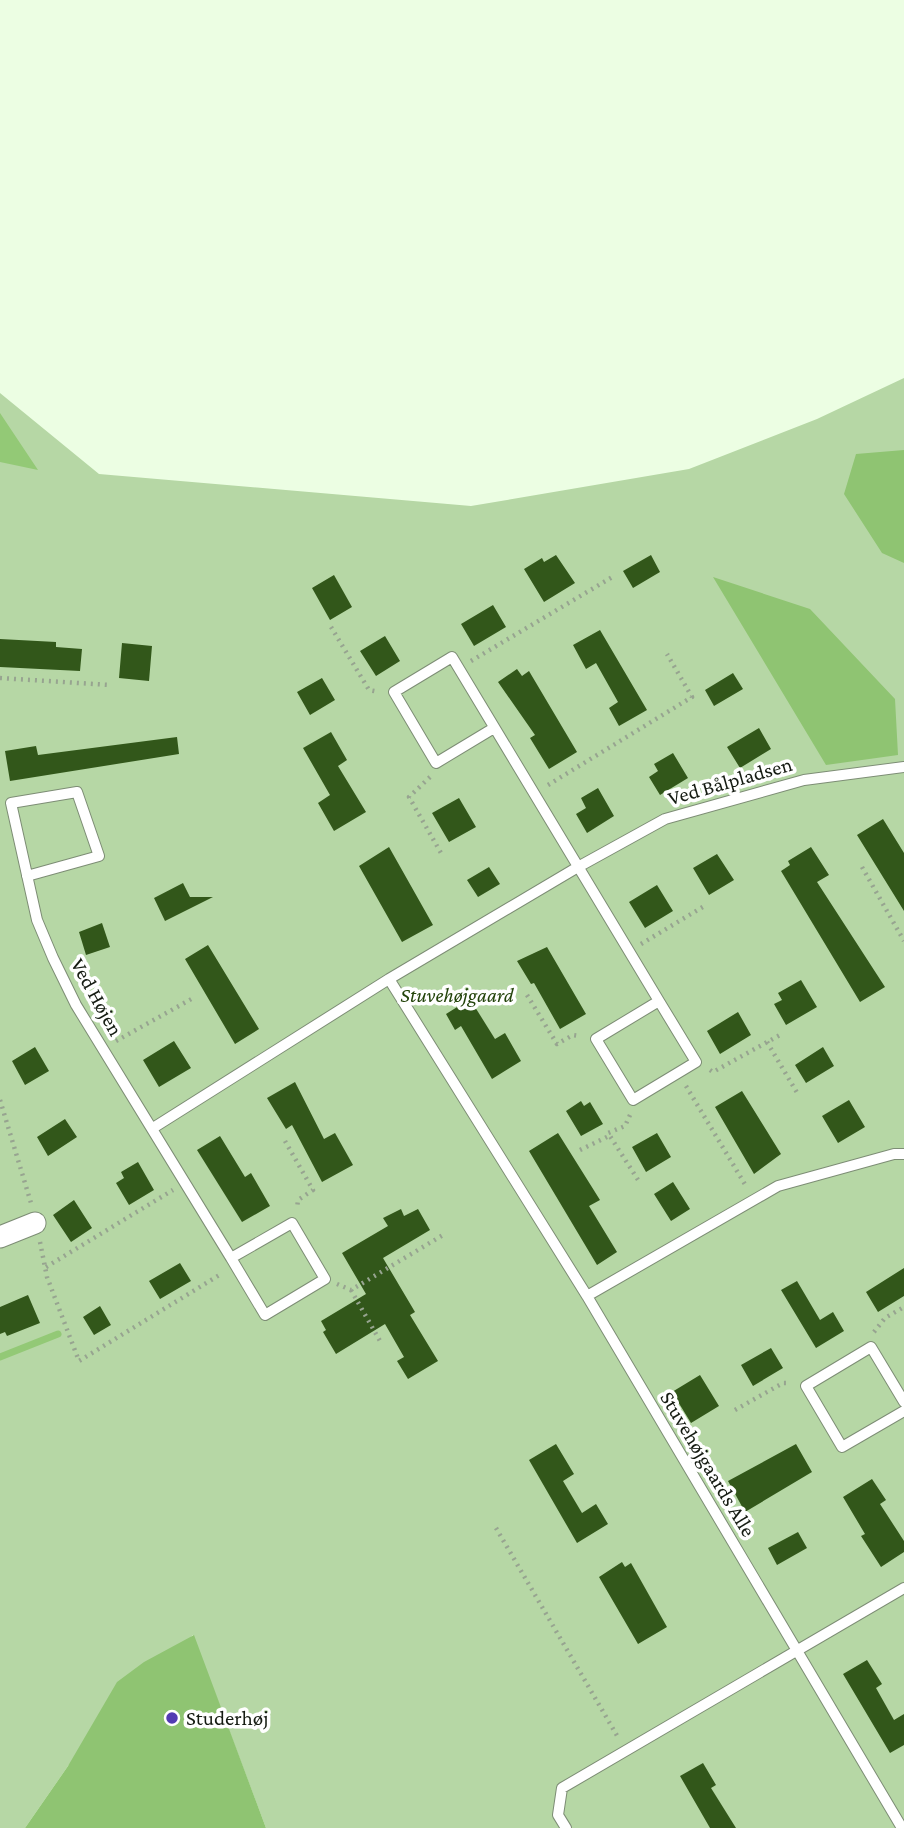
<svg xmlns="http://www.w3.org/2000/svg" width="904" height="1828" viewBox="0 0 904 1828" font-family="'Crimson Pro',serif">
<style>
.green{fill:#b6d7a5}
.forest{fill:#8fc472}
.water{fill:#93c976}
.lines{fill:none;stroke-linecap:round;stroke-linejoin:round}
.stream{stroke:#93c976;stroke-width:7}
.building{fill:#32571a}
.service-casing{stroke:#7d8d75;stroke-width:12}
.minor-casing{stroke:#7d8d75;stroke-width:23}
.path{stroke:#97a490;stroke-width:4.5;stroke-dasharray:2 5;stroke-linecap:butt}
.service{stroke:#fff;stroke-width:10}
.minor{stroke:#fff;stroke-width:21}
.poi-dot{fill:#523bb3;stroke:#fff;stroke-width:2.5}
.labels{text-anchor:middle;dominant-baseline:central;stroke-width:7;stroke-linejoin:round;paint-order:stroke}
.street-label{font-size:21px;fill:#151b12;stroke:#fff}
.park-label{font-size:21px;font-style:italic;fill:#224309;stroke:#fff}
.poi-label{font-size:21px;fill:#151b12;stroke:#fff;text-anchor:start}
</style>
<rect width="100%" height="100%" fill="#ecfee3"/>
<path class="green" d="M904 378V1828H266L193 1635 68 1766 25 1828H0V393L99 474 471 506 689 469 817 419Z"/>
<path class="forest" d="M904 450V563L882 553 844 494 856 454Z
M713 577 810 609 895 699 898 755 826 765Z
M194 1635 266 1828H25L68 1766 117 1682 144 1662Z"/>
<path class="water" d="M0 413 38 470 0 462Z"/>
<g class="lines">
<path class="stream" d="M0 1357 58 1334"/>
</g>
<path class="building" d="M556 555 575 583 544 602 524 569 542 558 544 562Z
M651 555 660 572 633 588 623 571Z
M334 575 352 607 330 620 312 588Z
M493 605 506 627 474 646 461 624Z
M600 630 647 710 619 726 609 708 618 702 596 663 586 669 573 645Z
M385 636 400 661 376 676 360 651Z
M0 639 56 642V647L82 649 80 671 0 667Z
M122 643 152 646 149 681 119 678Z
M517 669 522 676 529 671 577 752 549 769 530 738 535 735 498 682Z
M733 673 743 689 714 706 705 690Z
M322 678 335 700 310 715 297 692Z
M759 728 771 749 740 768 727 747Z
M331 732 347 760 338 766 366 812 334 831 318 803 330 795 303 748Z
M177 737 179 754 10 781 5 751 36 746 38 755Z
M673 753 688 778 660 795 649 777 658 771 654 764Z
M598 788 614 816 587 833 576 814 586 808 581 798Z
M459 798 476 827 449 842 432 813Z
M883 819 904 853V911L857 835Z
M389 847 433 925 402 942 359 866Z
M811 847 829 875 817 882 885 987 860 1002 781 871 790 865 788 861Z
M717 854 734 880 709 895 693 868Z
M489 867 500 884 478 897 467 880Z
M183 883 190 897H213L165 921 154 898Z
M657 885 673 911 645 928 629 902Z
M102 923 110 947 86 955 79 932Z
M208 945 259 1029 235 1044 185 959Z
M547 947 586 1014 560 1029 534 983 531 984 517 961Z
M801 980 817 1007 786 1025 774 1004 782 1000 778 993Z
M470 999 495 1039 505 1033 521 1061 492 1079 461 1026 455 1030 446 1014Z
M738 1012 751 1035 720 1054 707 1031Z
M174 1041 191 1068 159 1087 143 1060Z
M35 1047 49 1071 25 1085 12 1061Z
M823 1047 834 1066 806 1083 795 1065Z
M295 1082 324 1139 335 1133 353 1165 322 1182 292 1125 286 1129 267 1098Z
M742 1091 781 1154 754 1174 715 1107Z
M849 1100 865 1127 838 1143 822 1116Z
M581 1101 584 1106 590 1102 603 1124 581 1136 566 1111Z
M65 1119 77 1137 48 1156 37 1137Z
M558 1133 600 1200 589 1206 617 1252 597 1265 529 1151Z
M657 1133 671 1157 646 1172 632 1147Z
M220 1136 245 1177 251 1173 270 1206 242 1222 197 1150Z
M138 1162 154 1190 129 1205 116 1183 124 1178 121 1172Z
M673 1182 690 1209 671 1221 654 1194Z
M74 1200 92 1228 71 1242 53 1215Z
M401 1209 404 1216 418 1209 430 1230 383 1258 415 1312 410 1315 438 1361 408 1379 397 1361 404 1357 385 1324 336 1354 323 1332 326 1330 321 1321 366 1294 342 1253 388 1226 383 1218Z
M180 1263 191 1281 160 1299 149 1281Z
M904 1268V1296L878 1312 866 1292Z
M797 1281 820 1320 833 1312 844 1331 816 1348 781 1290Z
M28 1295 40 1323 7 1336 5 1332 0 1334V1307Z
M100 1306 111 1325 94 1335 83 1317Z
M771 1348 783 1368 753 1386 741 1365Z
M700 1375 719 1406 691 1423 672 1392Z
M556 1444 574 1474 563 1481 582 1513 596 1504 608 1524 577 1543 529 1460Z
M796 1444 812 1472 745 1512 728 1481Z
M872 1479 886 1500 880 1504 904 1541V1552L881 1567 861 1536 865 1534 843 1497Z
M798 1532 807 1548 777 1565 768 1548Z
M622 1562 625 1567 631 1563 667 1627 638 1644 599 1577Z
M867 1660 882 1684 876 1688 894 1720 904 1714V1745L890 1753 843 1674Z
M703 1763 716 1785 711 1788 736 1828H710L680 1776Z"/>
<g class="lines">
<g class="service-casing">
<path id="service" d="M494 728 436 763 394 692 452 657 659 1001
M27 876 99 856 77 792 11 803 37 920 53 958 76 1005 231 1258 292 1223 325 1279 265 1315 231 1258
M389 979 587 1296 778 1186 894 1154H904
M659 1001 696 1062 633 1100 596 1039Z
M153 1128 389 979 578 867 665 819 804 780 904 767
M587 1296 902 1828
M904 1402 871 1347 806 1386 842 1447 904 1411
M566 1828 558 1815 562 1788 904 1588"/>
</g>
<g class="minor-casing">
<path id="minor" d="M0 1237 35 1223"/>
</g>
<path class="path" d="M331 627 369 690 379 692
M471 661 614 576
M0 678 110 685
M430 777 409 797 441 853
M548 785 692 697 667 654
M862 867 904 941
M641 944 706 905
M527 995 557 1044 573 1035 580 1036
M116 1041 195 997
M767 1042 799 1096
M710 1070 713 1072 780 1035
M686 1086 746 1186
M0 1100 31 1203
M630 1115 625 1126 608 1133 640 1183
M285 1141 313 1190 298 1200 297 1208
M580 1150 609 1136
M40 1242 47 1277 79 1361 221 1274
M46 1267 173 1190
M337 1284 351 1290 443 1235
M351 1290 380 1341
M874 1332 885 1318 904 1307
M735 1410 783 1383H790
M496 1528 619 1739"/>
<use href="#service" class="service"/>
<use href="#minor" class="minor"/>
</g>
<circle class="poi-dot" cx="172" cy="1718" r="7"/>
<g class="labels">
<g class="street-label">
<text transform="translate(730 781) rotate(-16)">Ved Bålpladsen</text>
<text transform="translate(97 997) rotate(61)">Ved Højen</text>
<text transform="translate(708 1464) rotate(59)">Stuvehøjgaards Alle</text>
</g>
<g class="park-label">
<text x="457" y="995">Stuvehøjgaard</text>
</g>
<g class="poi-label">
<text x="186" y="1718">Studerhøj</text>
</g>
</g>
</svg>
